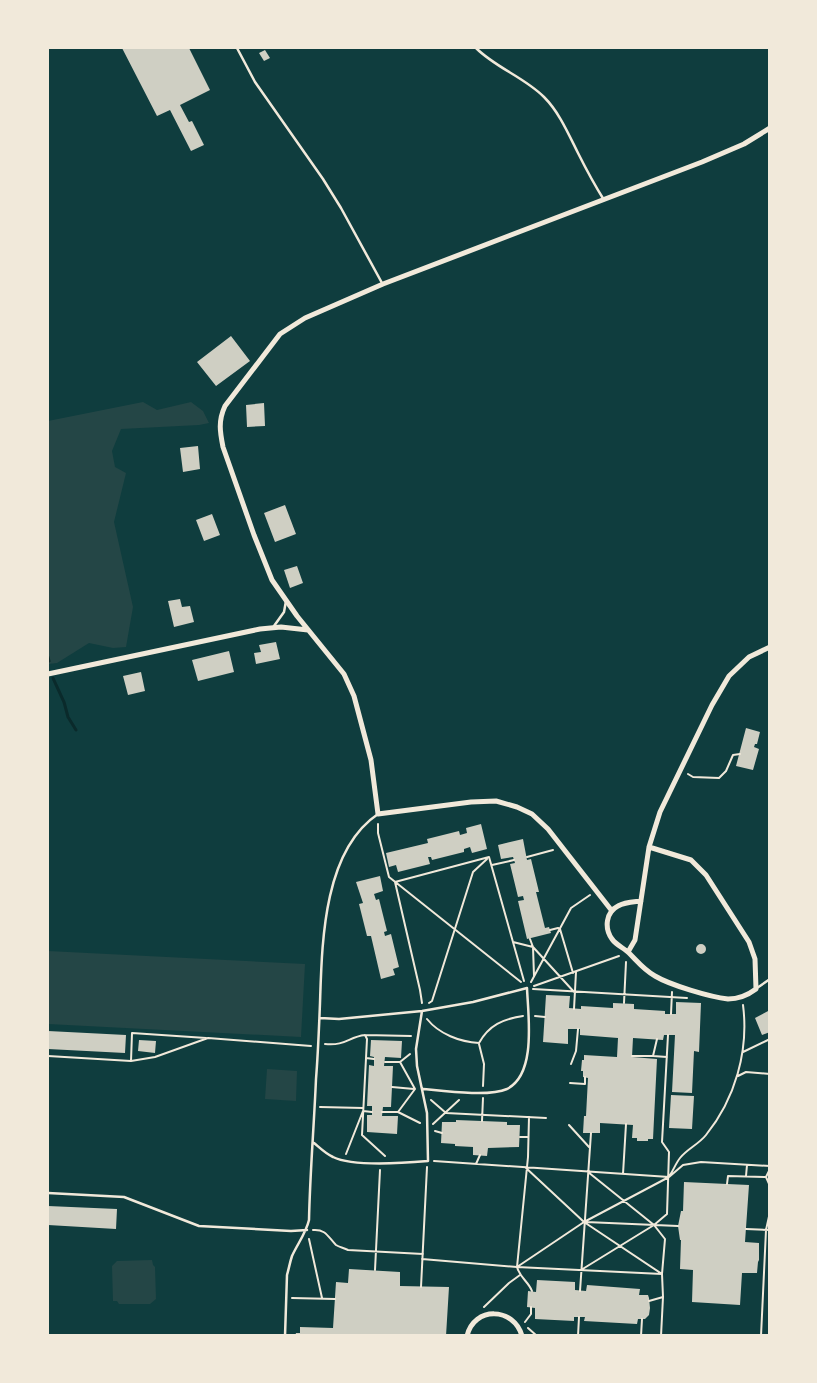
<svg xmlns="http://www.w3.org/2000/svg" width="817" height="1383" viewBox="0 0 817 1383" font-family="Manrope,sans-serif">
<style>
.green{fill:#244646}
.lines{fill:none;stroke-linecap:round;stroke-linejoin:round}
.stream{stroke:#0a2a2b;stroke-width:3}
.building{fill:#cfcfc3}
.path{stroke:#f1e9da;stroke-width:2}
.service{stroke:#f1e9da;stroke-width:2.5}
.minor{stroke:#f1e9da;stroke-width:5}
</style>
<rect width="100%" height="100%" fill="#0f3d3e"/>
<path class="green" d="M143 402 157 410 191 402 203 411 209 423 199 425 121 429 112 451 115 467 126 473 114 522 133 607 126 647 113 648 89 643 57 663 48 664V421Z
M48 951 305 964 301 1037 48 1024Z
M267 1069 297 1071 296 1101 265 1099Z
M152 1260 153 1265 155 1267 156 1299 150 1304H119L117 1301H113L112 1266 117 1261Z"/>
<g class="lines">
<path class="stream" d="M48 657 49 661
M53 678 64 702 68 717 76 730"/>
</g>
<path class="building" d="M122 48H189L210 90 180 105 189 122 192 121 204 145 191 151 170 110 157 116Z
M265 50 270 58 264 61 259 53Z
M231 336 250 361 216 386 197 362Z
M264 403 265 426 247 427 246 405Z
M198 446 200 469 183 472 180 448Z
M285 505 296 534 275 542 264 513Z
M212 514 220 535 204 541 196 520Z
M297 566 303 583 290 588 284 570Z
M180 599 182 607 190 606 194 622 174 627 168 601Z
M276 642 280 659 256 664 254 653 261 652 259 645Z
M229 651 234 672 198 681 192 660Z
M141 672 145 691 128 695 123 676Z
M746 728 760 732 757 744H755L754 747 759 749 753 770 736 766Z
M481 824 487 849 472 853 470 847 464 849V852L432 860 431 857H428L430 864 398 872 396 865 389 867 386 853 428 843 427 839 459 831 460 835 467 833 466 828Z
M523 839 527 860 531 859 539 892H536L545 928 549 927 551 933 527 939 518 901 524 900 523 896 518 897 510 864 515 863 513 857 501 859 498 845Z
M380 876 383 891 374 894 376 900 379 899 387 931 384 932 385 936 391 934 399 967 393 969 395 975 381 979 371 936H367L359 904 363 903 356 882Z
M696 949a5 5 0 1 1 10 0a5 5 0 1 1-10 0Z
M546 995 570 996 569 1008 581 1009V1006L613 1008V1003L634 1004V1009L665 1011V1014H676V1002L701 1003 699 1052 694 1051 692 1093 672 1092 675 1035H664L663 1040 633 1038 632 1057 657 1059 653 1139H648V1141H637V1138H632L633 1125 600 1123V1133H583L584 1116H586L588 1078 583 1077V1071H581L582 1060H584V1055L617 1057 618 1038 580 1035V1029H568V1044L543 1042Z
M770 1010V1032L762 1035 755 1018Z
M48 1031 126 1035 125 1053 48 1049Z
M139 1040 156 1041 155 1053 138 1051Z
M371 1040 402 1041 401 1058 385 1057 384 1066H393L392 1087 391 1107H383L382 1116H398L397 1134 367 1132V1115H372V1106H367L369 1065 374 1066V1057L370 1056Z
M671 1095 694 1096 692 1129 669 1128Z
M456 1120 507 1122V1125H520L519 1147 488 1148 487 1156 473 1155V1147L455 1146V1144L441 1143 442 1122H456Z
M684 1182 749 1185 745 1242 759 1243V1260L758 1262 757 1273H742L740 1305 692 1302 693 1270 680 1269 681 1240H680L678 1226 681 1211H683Z
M48 1206 117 1209 116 1229 48 1225Z
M349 1269 400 1272V1286L449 1287 446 1336H295L296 1333H300V1327L333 1328 336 1282 348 1283Z
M537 1280 575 1282V1290L586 1291 587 1285 640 1289 639 1295H648L649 1298 650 1308 649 1315 645 1319H638L637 1324 584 1321 585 1317H574V1321L535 1319V1308L527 1307 528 1291 536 1292Z"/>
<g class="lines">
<path class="path" d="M688 774 693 777 719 778 726 771 733 755 740 754
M378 824V833L389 877 521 982
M527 857 553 850
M492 865 514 860
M550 930 558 928 560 929 573 973
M530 939 533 947 534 976
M513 942 533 947 575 993
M531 982 571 908 590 895
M534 986 619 956
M533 989 687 998
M422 1003 420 990 395 882 489 857 524 981
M429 1003 432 1001 473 872 487 859
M624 1003 626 962
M574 1009 576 972
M671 1014 672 992
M535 1016 545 1017
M427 1019C439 1034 460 1042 479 1043
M769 1032 770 1034
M365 1035 367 1039 362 1135 385 1156
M479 1043C489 1025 503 1019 523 1016
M325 1044C346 1046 348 1037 365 1035L411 1036
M479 1044 484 1064 483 1086
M743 1052 770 1039
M48 1056 131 1061 155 1057 208 1038 311 1046
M632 1056H653L657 1039
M653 1056 667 1057
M366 1058 374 1059
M131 1061 132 1033 206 1038
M385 1062H400L410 1054
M571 1064 576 1051 578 1029
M738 1076 746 1072 770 1074
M570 1083 585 1084V1077
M392 1087 414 1089
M431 1100 446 1113 546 1118
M320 1107 363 1108
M382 1112H398L420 1123
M398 1112 415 1089 400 1062
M529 1117 528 1157 517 1267C520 1278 528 1281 532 1291
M482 1121 483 1098
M433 1124 459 1100
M569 1125 589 1147
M435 1131 442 1133
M520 1137H527
M346 1154 363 1111 372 1112
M434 1161 669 1177
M476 1164 480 1155
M526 1168 584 1222 662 1274 663 1297 661 1336
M770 1169 766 1177 770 1186
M623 1174 626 1124
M670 1175C674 1169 676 1163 680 1158 687 1149 699 1144 706 1135 735 1099 749 1051 743 1005
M746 1176 747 1165
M727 1184 728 1176 766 1177
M586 1222 678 1226
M746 1229 770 1230
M313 1230C326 1229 328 1237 336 1245 339 1247 344 1248 348 1250L423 1254
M309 1239 322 1298
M422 1259 517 1267 662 1274 665 1239 654 1225 667 1214 669 1152 662 1142 668 1035
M517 1267 584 1222 669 1177 683 1165 701 1162 770 1166
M375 1270 380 1170
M581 1270 654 1225 588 1172
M421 1287 427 1167
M580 1291 591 1133
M292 1298 335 1299
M649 1301 663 1297
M484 1307 509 1283 520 1275
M525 1322 531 1314V1307
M528 1328 537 1336
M578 1336 579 1317
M641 1336 642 1319
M761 1336 766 1230 770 1212"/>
<path class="service" d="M237 48 255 82 323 179 341 208 382 283
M476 48C496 68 524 77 544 97 559 112 568 133 578 153 586 169 594 184 604 200
M274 626 284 612 286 601
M757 988 770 979
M320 1018 339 1019 422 1011 473 1002 527 988C528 1015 537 1074 507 1089 489 1097 444 1091 423 1089
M314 1143C320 1148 326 1154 333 1157 353 1167 405 1163 428 1161L427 1113 417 1066 416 1049 422 1011
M48 1193 124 1197 199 1226 291 1231 307 1230
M285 1336 287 1275C289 1268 290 1262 292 1256 298 1243 306 1233 309 1220 310 1173 314 1126 316 1079 318 1054 319 1029 320 1003 322 943 323 851 378 814"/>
<path class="minor" d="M48 674 260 629 281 627 308 630
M641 901C633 902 625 902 618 906 606 912 604 928 612 939 616 945 624 948 629 953 638 962 644 970 655 976 670 985 710 997 728 999 738 999 748 995 756 989L755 959 749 942 706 875 691 860 649 847
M612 911 548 829 532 814 517 807 496 801 471 802 378 814 371 760 354 696 344 674 297 616 272 580 254 535 223 447C220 432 218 421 225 406L280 334 305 318 383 284 702 162 744 144 770 128
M628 952 635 940 649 847 660 812 712 705 729 676 749 657 770 647
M467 1336C474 1306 514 1307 522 1336"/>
</g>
<rect width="817" height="1383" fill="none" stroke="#f1e9da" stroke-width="98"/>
</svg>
